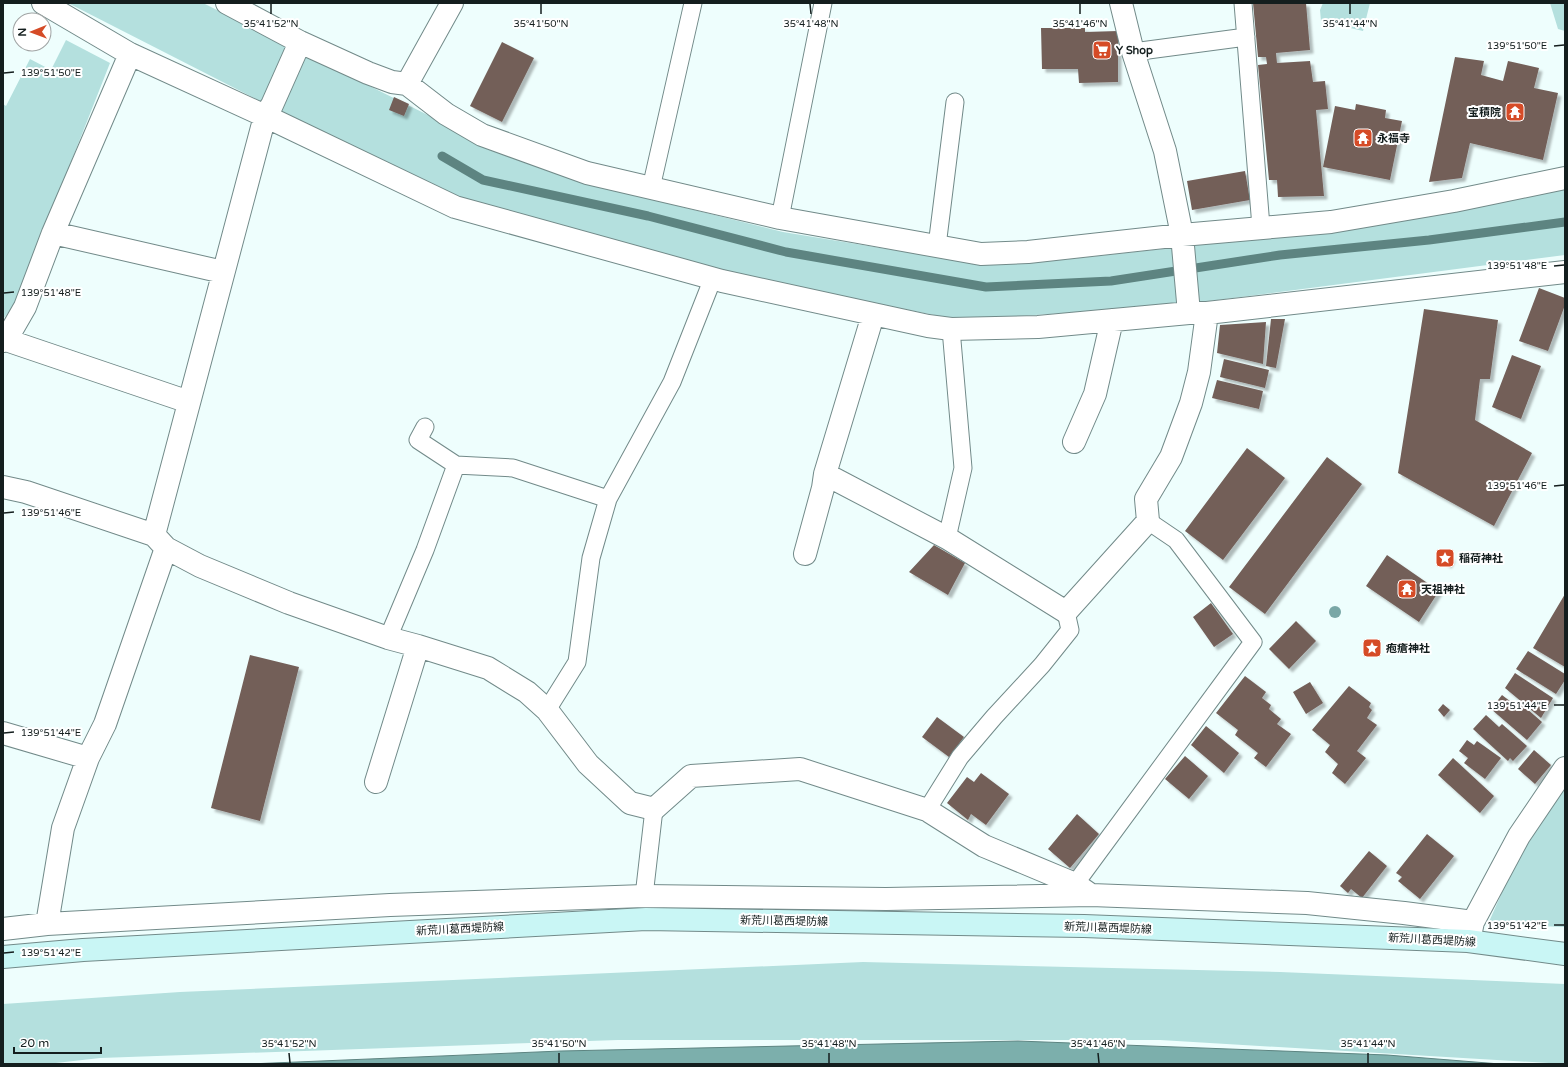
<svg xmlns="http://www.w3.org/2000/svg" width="1568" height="1067" viewBox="0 0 1568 1067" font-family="'Varela Round','Noto Sans JP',sans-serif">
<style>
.green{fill:#b4e0de}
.water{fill:#7cafac;stroke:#5d8481}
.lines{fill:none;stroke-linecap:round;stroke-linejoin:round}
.stream{stroke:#5d8481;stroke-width:9}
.building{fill:#735f59;filter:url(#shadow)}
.lane-casing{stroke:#728a89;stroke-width:19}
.street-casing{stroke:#728a89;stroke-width:24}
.secondary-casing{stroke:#728a89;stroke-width:24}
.lane{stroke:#fff;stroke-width:17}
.street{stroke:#fff;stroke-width:22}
.secondary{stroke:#c9f6f5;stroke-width:22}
.tree{fill:#79a7a6}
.ticks{fill:none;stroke:#141e1e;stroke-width:1.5}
.labels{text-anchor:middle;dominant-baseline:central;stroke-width:4;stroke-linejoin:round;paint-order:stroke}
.poi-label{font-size:11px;font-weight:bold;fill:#141e1e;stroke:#fff;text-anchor:start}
.street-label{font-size:11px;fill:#141e1e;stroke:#fff}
.ticks-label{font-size:10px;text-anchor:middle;fill:#141e1e;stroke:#fff;stroke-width:4;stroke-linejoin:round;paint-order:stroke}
</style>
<defs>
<filter id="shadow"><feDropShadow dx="3.5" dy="3.5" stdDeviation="1" flood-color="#0004"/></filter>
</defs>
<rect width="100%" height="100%" fill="#eefefd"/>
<path class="green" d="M68 3H203L456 129 487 149 577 181 783 232 979 264 1051 261 1162 249 1330 227 1565 188V255L1171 306 960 320 728 275 456 201Z
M1323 3H1370L1363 31 1321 21 1320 10Z
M1550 3H1565V31L1558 29Z
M66 40 110 63 15 304 3 319V104L6 106 30 59 51 70Z
M1565 782V927L1488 924 1520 852Z
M863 962 1280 972 1565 984V1064L1160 1040H618L100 1058 47 1064H3V1004L180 992Z"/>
<path class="water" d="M1018 1041 1387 1055 1500 1064H249L561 1051Z"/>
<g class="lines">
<path class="stream" d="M442 156 483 180 648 216 786 252 986 287 1111 281 1280 255 1429 240 1565 222"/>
</g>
<path class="building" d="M1253 3H1306L1310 50 1276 53 1277 63 1310 61 1313 82 1325 81 1328 109 1316 110 1324 196 1278 197 1277 180H1269L1258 65 1267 64 1266 57H1258Z
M1041 28H1085V32L1118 31V82L1079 83 1078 69H1042Z
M502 42 534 58 502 122 470 106Z
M1455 57 1484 61 1481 75 1503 81 1508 61 1539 68 1534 88 1558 93 1543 160 1470 143 1462 178 1429 182Z
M394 97 409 104 404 116 389 110Z
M1356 104 1386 110 1385 118 1402 121 1390 180 1323 167 1335 106 1355 110Z
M1245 171 1250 200 1192 210 1187 181Z
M1539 288 1565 298V305L1548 351 1519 341Z
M1424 309 1498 320 1490 379H1480L1475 420 1532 453 1494 526 1398 473Z
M1271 319H1285L1276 368 1266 366Z
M1266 322 1263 364 1217 353 1220 325Z
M1512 355 1541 366 1521 419 1492 407Z
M1224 359 1269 370 1265 388 1220 377Z
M1217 380 1263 391 1259 409 1212 398Z
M1247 448 1285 478 1223 560 1185 531Z
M1327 457 1362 484 1265 614 1229 587Z
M934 545 965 563 948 595 909 572Z
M1442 552 1452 558 1448 565 1438 559Z
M1387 555 1439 591 1419 622 1366 586Z
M1565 594V667L1533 648Z
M1211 603 1233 634 1214 647 1193 617Z
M1296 621 1316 641 1289 669 1269 649Z
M1528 651 1565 674V680L1556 694 1516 669Z
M250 655 299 667 260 821 211 808Z
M1515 673 1553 698 1541 718 1505 688Z
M1245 676 1266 692 1262 698 1271 705 1269 709 1281 719 1277 724 1291 734 1266 767 1254 758 1258 753 1235 735 1238 730 1216 713Z
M1310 682 1323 703 1306 714 1293 692Z
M1349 686 1371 703 1369 707 1372 710 1367 718 1377 725 1357 751 1366 758 1345 784 1332 773 1338 764 1325 752 1330 745 1312 730Z
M1502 695 1515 705 1518 701 1542 722 1527 740 1491 709Z
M1443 704 1450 710 1444 717 1438 710Z
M1486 715 1499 727 1502 724 1527 746 1513 761 1510 758 1508 761 1473 729Z
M937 717 964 737 949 757 922 737Z
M1206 726 1239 753 1224 773 1191 745Z
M1467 740 1474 745 1477 741 1501 758 1485 779 1464 763 1468 758 1459 751Z
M1534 750 1551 765 1535 784 1518 769Z
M1185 756 1208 776 1189 799 1165 779Z
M1453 758 1494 796 1480 813 1438 775Z
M981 773 1009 794 986 825 971 814 968 820 947 803 967 777 974 782Z
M1077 814 1099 834 1070 868 1048 849Z
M1427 834 1454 856 1420 899 1398 881 1402 877 1396 873Z
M1369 851 1387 866 1362 898 1351 889 1348 893 1340 886Z"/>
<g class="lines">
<g class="lane-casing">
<path id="lane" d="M1243 3 1261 227
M1133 52 1246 37
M651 188 693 3
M780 218 823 3
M937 246 955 102
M425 427 418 440 456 465 513 468 608 499
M947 538 963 468 951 329
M388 638 425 550 456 465
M547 710 577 662 591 558 608 499 672 382 713 278
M927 810 960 757 994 717 1042 665 1070 630 1066 612
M1075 884 1253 642 1176 540 1148 521
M644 896 654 809"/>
</g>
<g class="street-casing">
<path id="street" d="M43 3 130 54 265 116 455 207 722 281 928 326 951 329 1038 327 1189 313H1207L1565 272
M227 3 300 42 368 73 392 82 407 84 446 114 482 135 587 173 780 218 981 254 1028 252 1182 235 1331 222 1454 201 1565 178
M1121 3 1133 52 1165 151 1182 235 1189 313
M407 84 452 3
M53 233 223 272
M6 340 189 402
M3 341 6 340 25 307 53 233 130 54
M1074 442 1095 394 1112 320
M825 474 947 538 1066 612 1148 521 1146 499 1171 457 1191 403 1199 372 1207 313
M3 487 26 492 154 535 166 548 200 566 289 603 388 638 418 646 488 668 527 692 547 710 588 764 630 803 654 809 691 776 800 769 927 810 984 846 1075 884 1091 895
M154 535 265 116 272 105 300 42
M805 554 823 488 825 474 873 315
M3 733 88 758
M376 782 418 646
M47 924 63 828 88 758 105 724 166 548
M3 929 47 924 390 905 644 896 886 899 1091 895 1307 903 1404 913 1473 922
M1470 936 1473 922 1519 836 1565 768"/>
</g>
<g class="secondary-casing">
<path id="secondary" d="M3 957 83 950 646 919 1084 926 1468 941 1565 954"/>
</g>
<use href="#lane" class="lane"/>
<use href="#street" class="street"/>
<use href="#secondary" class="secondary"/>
</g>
<circle class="tree" cx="1335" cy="612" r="6"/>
<path class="ticks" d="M271 4V14M541 4V14M810 4 811 14M1080 4V14M1350 4V14M1554 46 1564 45M4 73 14 72M1554 266 1564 265M4 293 14 292M1554 486 1564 485M4 513 14 512M1554 705H1564M4 733 14 732M1554 925H1564M4 953 14 952M289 1053 290 1063M559 1053V1063M829 1053V1063M1098 1053 1099 1063M1368 1053V1063"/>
<defs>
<g id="supermarket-square" transform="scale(1)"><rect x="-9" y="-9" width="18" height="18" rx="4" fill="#d54b27" stroke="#fff"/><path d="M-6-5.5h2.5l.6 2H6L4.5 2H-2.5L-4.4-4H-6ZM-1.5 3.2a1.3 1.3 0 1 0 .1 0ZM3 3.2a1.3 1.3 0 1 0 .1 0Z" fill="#fff"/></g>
<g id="temple-square" transform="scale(1)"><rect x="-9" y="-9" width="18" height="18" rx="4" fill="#d54b27" stroke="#fff"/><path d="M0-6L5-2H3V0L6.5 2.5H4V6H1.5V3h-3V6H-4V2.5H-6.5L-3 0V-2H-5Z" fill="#fff"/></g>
<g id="sight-square" transform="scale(1)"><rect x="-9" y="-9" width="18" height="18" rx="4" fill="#d54b27" stroke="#fff"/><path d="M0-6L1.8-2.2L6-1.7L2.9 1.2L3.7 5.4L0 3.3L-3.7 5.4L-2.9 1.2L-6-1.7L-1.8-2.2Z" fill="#fff"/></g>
</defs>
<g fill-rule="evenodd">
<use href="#supermarket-square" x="1102" y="50"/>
<use href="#temple-square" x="1515" y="112"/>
<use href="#temple-square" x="1363" y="138"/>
<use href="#sight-square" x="1445" y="558"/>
<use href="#temple-square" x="1407" y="589"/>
<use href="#sight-square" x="1372" y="648"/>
</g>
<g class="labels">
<g class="poi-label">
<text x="1116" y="50">Y Shop</text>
<text x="1501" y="112" text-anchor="end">宝積院</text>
<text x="1377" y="138">永福寺</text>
<text x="1459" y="558">稲荷神社</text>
<text x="1421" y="589">天祖神社</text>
<text x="1386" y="648">疱瘡神社</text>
</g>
<g class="street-label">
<text transform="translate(784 921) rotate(1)">新荒川葛西堤防線</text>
<text transform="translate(1108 928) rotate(2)">新荒川葛西堤防線</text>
<text transform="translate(460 929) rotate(-3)">新荒川葛西堤防線</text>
<text transform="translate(1432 940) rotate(3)">新荒川葛西堤防線</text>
</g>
</g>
<g class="ticks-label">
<text x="271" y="27">35°41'52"N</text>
<text x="541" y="27">35°41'50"N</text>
<text x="811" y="27">35°41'48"N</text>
<text x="1080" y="27">35°41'46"N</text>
<text x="1350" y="27">35°41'44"N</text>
<text x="1517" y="49">139°51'50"E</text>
<text x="51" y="76">139°51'50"E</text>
<text x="1517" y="269">139°51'48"E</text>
<text x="51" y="296">139°51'48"E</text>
<text x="1517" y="489">139°51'46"E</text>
<text x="51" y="516">139°51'46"E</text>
<text x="1517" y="709">139°51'44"E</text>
<text x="51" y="736">139°51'44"E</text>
<text x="1517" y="929">139°51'42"E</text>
<text x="51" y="956">139°51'42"E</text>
<text x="289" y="1047">35°41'52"N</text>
<text x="559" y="1047">35°41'50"N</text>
<text x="829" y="1047">35°41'48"N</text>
<text x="1098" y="1047">35°41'46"N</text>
<text x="1368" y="1047">35°41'44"N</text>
</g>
<rect width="1568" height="1067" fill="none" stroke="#141e1e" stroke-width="8"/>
<g transform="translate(32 32) rotate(269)"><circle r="19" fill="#ffffff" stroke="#a1a5a5"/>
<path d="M0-3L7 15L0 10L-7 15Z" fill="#d54b27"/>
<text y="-6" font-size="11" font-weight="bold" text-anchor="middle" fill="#141e1e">N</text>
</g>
<path d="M14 1047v6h87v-6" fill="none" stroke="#141e1e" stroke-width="2"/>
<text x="20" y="1047" font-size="12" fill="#141e1e" stroke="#ffffff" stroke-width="3" paint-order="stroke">20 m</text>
</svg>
